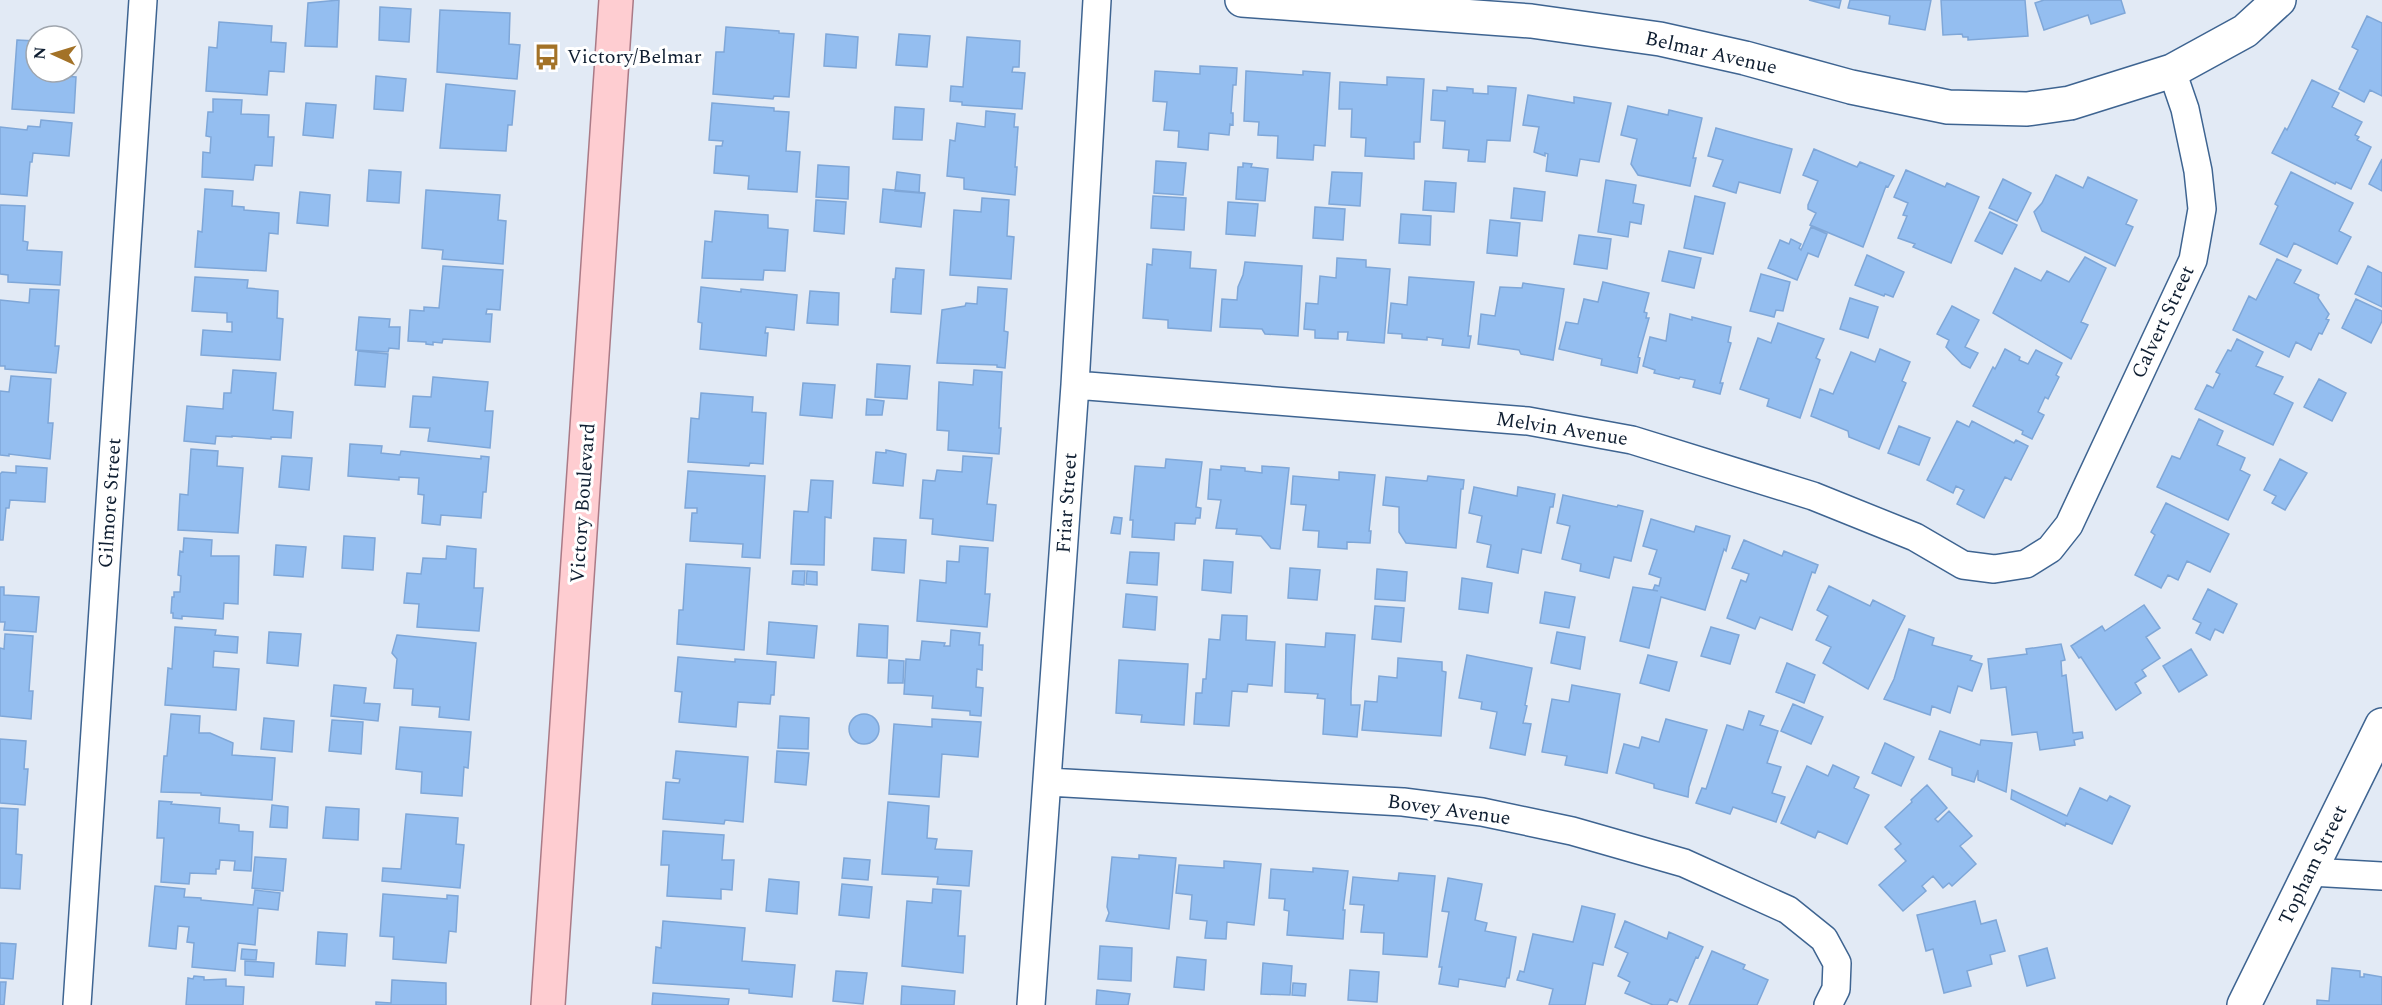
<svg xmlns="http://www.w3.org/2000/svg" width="2382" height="1005" viewBox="0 0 2382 1005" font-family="Spectral,serif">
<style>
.building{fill:#94bef0;stroke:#7fa7d8;stroke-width:1.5}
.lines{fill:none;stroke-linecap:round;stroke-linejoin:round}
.street-casing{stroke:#3e6491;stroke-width:30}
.secondary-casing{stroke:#3e6491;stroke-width:36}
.primary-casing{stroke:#aa7a86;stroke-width:36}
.street{stroke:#fff;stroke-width:27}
.secondary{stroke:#fff;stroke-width:33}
.primary{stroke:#fecdd1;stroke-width:33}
.labels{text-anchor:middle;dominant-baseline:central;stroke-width:6;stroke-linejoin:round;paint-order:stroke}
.street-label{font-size:20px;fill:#0f1e31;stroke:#fff}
.poi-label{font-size:20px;fill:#0f1e31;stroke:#fff;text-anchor:start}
</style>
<rect width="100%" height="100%" fill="#e2eaf5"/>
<path class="building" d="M339 0 337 47 305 46 308 3Z
M1809 0H1841L1839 8Z
M1850 0H1931L1925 30 1889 24 1890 16 1848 8Z
M1941 0H2025L2028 36 1968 40V37H1963L1962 34 1943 35Z
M2044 0H2121L2125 13 2091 24 2088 15 2044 30 2035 3Z
M380 7 411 9 409 42 379 40Z
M440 10 510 13 509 44 520 45 517 79 437 72Z
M2367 16 2382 23V96L2370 90 2364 102 2339 89 2358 50 2352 47Z
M219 22 272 26 271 42 286 43 284 72 269 71 267 95 206 91 209 47 217 48Z
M726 27 779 31V33L794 34 789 97 774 96 773 99 713 94 716 52H724Z
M826 34 858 37 856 68 824 66Z
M899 34 930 36 927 67 896 65Z
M967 37 1020 41 1019 67H1013L1012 72 1025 73 1022 109 962 105V102L950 101 951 86 963 87Z
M17 40 36 41V72H63V76L76 77 74 113 12 109Z
M1200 66 1237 68 1236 85H1233L1231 113H1233V125L1230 124 1229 135 1209 133 1208 150 1178 147 1179 131 1164 130 1167 102 1153 101 1155 71 1200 74Z
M1246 71 1303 75V71L1330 73 1325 146 1314 145 1313 160 1277 158 1278 136 1258 135 1259 122 1244 121Z
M376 76 406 79 403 111 374 109Z
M1387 77 1424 79 1420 142H1414V159L1365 156 1366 138 1351 137 1352 109H1339L1340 82 1387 85Z
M2312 80 2339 93 2332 107 2362 122 2355 135 2359 137 2357 140 2371 147 2351 189 2336 182 2335 184 2272 153 2285 128 2287 130Z
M446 84 515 91 512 125H508L506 151 440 148Z
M1488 86 1516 88 1510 141 1487 140 1485 162 1468 161 1469 150 1443 148 1445 121 1431 120 1433 90 1447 91V87L1473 89V93L1488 94Z
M1528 95 1574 103V97L1611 103 1599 162 1580 159 1577 176 1546 171 1548 154 1545 153V156L1534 152 1539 127 1523 125Z
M213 99 242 100 241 114 269 115 268 137H274L272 166 255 165 253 180 202 177 203 152 210 153 211 137 206 136 208 112H213Z
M306 103 336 105 333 138 303 135Z
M712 103 774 108V111L789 112 786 151 800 152 797 192 748 189 749 176 714 173 716 146H722L723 141 709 140Z
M1628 106 1668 115 1669 110 1702 118 1693 158H1696L1690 186 1638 175 1631 164 1637 139 1621 135Z
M895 107 924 109 922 140 893 139Z
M986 111 1015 114 1014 127H1018L1015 167H1017L1015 195 964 189V178L947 176 950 140 955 141 957 123 985 127Z
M41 120 72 123 69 156 33 153 32 162H30L27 196 0 194V127L27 130 28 126 40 127Z
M1716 128 1792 149 1780 193 1739 182 1736 193 1713 186 1723 160 1708 156Z
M1814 149 1857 167 1860 162 1894 176 1888 187 1886 186 1863 247 1810 225 1816 213 1808 209V205L1818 181 1803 175Z
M2382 159V191L2369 184Z
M1156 161 1186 163 1183 195 1154 193Z
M1243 163 1252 164 1251 167 1268 169 1265 201 1236 199 1238 167H1243Z
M818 165 849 167 848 199 816 197Z
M369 170 401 172 399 203 367 201Z
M1906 170 1945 187 1947 183 1979 197 1951 263 1913 247 1915 244 1898 238 1907 216 1903 215 1908 203 1894 197Z
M897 172 920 175 919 193 895 191Z
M1332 172 1362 173 1360 206 1329 204Z
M2291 172 2353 203 2339 231 2351 237 2337 264 2294 243 2287 257 2260 244 2278 206 2275 204Z
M2056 175 2083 188 2088 177 2137 200 2126 224 2133 227 2115 266 2042 231 2034 212 2042 203Z
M2003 179 2031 193 2017 221 1989 208Z
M1606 180 1636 185 1633 203 1644 205 1641 224 1630 222 1628 237 1598 232Z
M1425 181 1456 183 1454 212 1423 210Z
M1514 188 1545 192 1542 221 1511 218Z
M205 189 233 191 232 206 244 207V210L279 213 278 234 269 233 266 271 195 267 198 231 202 232Z
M883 189 925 193 921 227 880 222Z
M426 190 500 195 498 220 506 221 503 264 442 259 443 250 422 248Z
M300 192 330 195 328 226 297 223Z
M1153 196 1186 198 1184 230 1151 228Z
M1695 196 1725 203 1713 254 1684 248Z
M982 198 1009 200 1007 236 1014 237 1011 279 950 275 954 210 981 212Z
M816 200 846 202 844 234 814 231Z
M1228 202 1258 204 1255 236 1226 234Z
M0 205 25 206 23 241 28 242 27 250 62 252 60 285 8 282V275L0 274Z
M1315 207 1345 209 1343 240 1313 238Z
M715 211 768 215V228L788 230 785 271 764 270 763 280 702 278 705 241 712 242Z
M1990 212 2017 225 2002 254 1975 241Z
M1401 214 1431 216 1430 245 1399 243Z
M1490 220 1520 223 1517 256 1487 253Z
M1811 227 1827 234 1818 257 1808 253 1797 280 1768 268 1780 240 1789 244 1791 239 1801 244 1799 248 1801 250Z
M1579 235 1611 239 1607 269 1574 264Z
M1153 249 1191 252 1190 268 1216 270 1211 331 1168 328V320L1143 318 1147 264 1152 265Z
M1669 251 1701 258 1694 288 1662 281Z
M1867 255 1904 272 1893 297 1885 294 1884 296 1855 285Z
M2085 257 2106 268 2081 322 2088 325 2071 359 1993 313 2015 268 2041 281 2047 271 2069 282Z
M1337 258 1366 260V267L1390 269 1384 343 1347 340 1348 332H1338V339L1315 338V330L1304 329 1306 303 1318 304 1320 276 1336 278Z
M2277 259 2301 270 2294 283 2319 295 2318 298 2329 314 2326 319 2329 320 2322 334 2319 333 2311 350 2296 342 2289 357 2233 330 2249 296 2256 300Z
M1245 262 1302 266 1298 336 1265 334 1262 329 1220 327 1222 299 1237 300 1238 287 1243 275Z
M443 266 503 270 500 310 487 309 486 314H492L490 342 443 339 442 343 433 342V345L426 344V342L408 341 410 310 424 311V307L439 308Z
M2368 266 2382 273V307L2355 294Z
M896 268 924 270 921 314 891 312 893 279H895Z
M1761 274 1790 282 1783 311 1776 310 1774 317 1750 311Z
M195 277 248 280 247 288 278 291 277 318 283 319 280 360 201 355 203 330 232 332V322H227V313L192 311Z
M1409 277 1474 282 1468 336H1471L1469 348 1442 345 1443 339 1427 337V340L1402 338V334L1388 333 1391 303 1407 305Z
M1603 282 1649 293 1644 312 1647 313 1646 318H1649L1638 357 1640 358 1637 373 1601 365 1602 359 1559 349 1566 322 1578 324 1584 299 1598 302Z
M1523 283 1564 289 1553 360 1521 354 1519 350 1478 344 1481 314 1495 316 1500 287 1522 288Z
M701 287 741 292V289L797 295 794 330 766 327 765 333H768L766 356 700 349 702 323 698 322Z
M978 287 1007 289 1004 331 1008 332 1005 368 997 367V365L937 363 942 310 965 306 966 303 977 304Z
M30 289 59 290 55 346H59L56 373 5 369V366H0V300L29 303Z
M810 291 839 293 838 325 807 323Z
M1850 298 1878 307 1868 338 1840 329Z
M2356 299 2382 311V321L2371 343 2342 328Z
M1952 306 1979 320 1965 347 1978 353 1970 368 1962 364 1946 347 1949 340 1937 334Z
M1670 314 1692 320V317L1731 327 1728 342 1731 343 1720 383H1723L1720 394 1693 387 1695 380 1680 377 1679 379 1654 373 1655 370 1643 366 1650 337 1666 341Z
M359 317 390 319 389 327H400L399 349 389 348 388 352 356 350Z
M1778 323 1824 339 1816 358 1820 360 1800 418 1767 406 1769 399 1740 389 1758 338 1771 343Z
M2237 339 2263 352 2256 366 2283 377 2274 394 2293 403 2273 445 2195 409 2207 385 2213 388 2220 374 2216 372 2228 350 2231 351Z
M1880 349 1910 362 1902 381 1906 383 1879 449 1849 437 1848 431 1811 416 1820 389 1833 394 1851 352 1875 362Z
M2005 349 2020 357 2019 360 2028 364 2036 350 2062 363 2056 375 2059 377 2048 399 2045 397 2038 412 2044 415 2032 439 2022 434 2023 431 1973 406 1993 367 1995 369Z
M358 351 388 354 385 387 355 385Z
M877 364 910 366 907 399 875 397Z
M233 370 276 373 273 410 293 412 291 438 271 437V439L232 436V437L216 436 215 444 184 441 187 406 223 409 224 393H231Z
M974 370 1002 372 999 428H1001L999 454 948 450 949 431 937 430 939 382 973 385Z
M11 376 51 379 48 423H53L50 459 9 454V456L0 455V391L9 392Z
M433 377 488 382 485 411H493L490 448 428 441 430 428 410 427 413 396 431 397Z
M2319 379 2346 393 2332 421 2304 407Z
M803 383 835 385 832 418 800 415Z
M701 393 753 397 752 412 766 413 763 464 750 463 749 466 688 462 691 418 699 419Z
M867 399 884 401 882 415H866Z
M2199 419 2223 431 2217 445 2245 458 2240 470 2250 475 2228 520 2157 487 2172 456 2180 459Z
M1957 421 1969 427 1972 421 2014 443 2016 440 2028 446 2011 480 2005 477 1984 518 1957 504 1964 490 1956 486 1953 493 1927 480Z
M1899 426 1930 438 1919 465 1888 453Z
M350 444 382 446 381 453 400 455 401 451 481 459V456L489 457 486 492H483L481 518 441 515 440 525 422 523 424 495 418 494 419 478 399 477V480L348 476Z
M191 449 218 451 217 466 243 468 238 533 178 530 180 494 188 495Z
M886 450 906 454 903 486 873 483 876 452 886 453Z
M282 456 312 458 309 490 279 487Z
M963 456 992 458 987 504 996 505 993 541 932 534 933 519 920 518 923 480 935 481 937 470 962 472Z
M1166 459 1202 462 1196 507 1201 508 1200 518H1196L1195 524 1175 523 1174 540 1132 537 1133 520H1130L1135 466 1165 468Z
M2280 459 2307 473 2285 510 2272 503 2276 496 2264 490Z
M16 466 47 468 45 502 10 500 9 508H6L3 540H0V474L2 472 16 473Z
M1221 466 1245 468V471L1262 473V466L1289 468 1280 549 1271 548 1261 536 1236 534 1237 529 1216 528 1221 500 1208 499 1210 469 1221 470Z
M688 471 765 476 760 558 742 557 743 544 690 541 692 513H697V508H685Z
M1339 472 1375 475 1369 531H1371L1370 543 1347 542V549L1318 547 1319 531 1303 530 1306 505 1291 504 1293 476 1339 480Z
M1428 476 1464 480 1463 489H1461L1456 548 1406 543 1399 532V507L1383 505 1386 477 1427 481Z
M811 480 833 481 831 518 825 517 824 565 791 564 794 511 808 512Z
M1474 487 1517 496 1518 487 1555 494 1553 507H1550L1541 553 1522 549 1518 573 1487 567 1491 545 1477 542 1482 516 1469 513Z
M1563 495 1617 507 1618 505 1643 511 1631 561 1614 557 1609 578 1580 571 1581 564 1562 559 1570 526 1557 523Z
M2166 503 2229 534 2210 572 2187 561 2178 580 2168 575 2161 588 2135 575 2155 535 2151 532Z
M1114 517 1122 518 1120 534 1111 533Z
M1651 519 1694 532 1696 526 1730 536 1726 551 1724 549 1705 610 1661 597 1649 648 1620 641 1633 587 1658 591 1653 590 1655 585 1659 586 1661 578 1649 574 1657 550 1643 546Z
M344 536 375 538 373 570 342 568Z
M184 538 212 540 211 556H239L238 604 224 603 223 619 182 616V619L173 618V613H171L172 597H174V592H180L181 576 178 575 180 551 183 552Z
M874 538 906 540 904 573 872 570Z
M1744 540 1782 556 1784 551 1818 565 1815 573 1812 572 1792 630 1760 617 1755 629 1727 618 1741 580 1746 582 1749 574 1732 568Z
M276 545 306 547 303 577 274 575Z
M447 546 476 549 474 588H483L479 631 417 627 419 604 404 603 407 573 421 574 423 558 446 559Z
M960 546 988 548 985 594H990L987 627 917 621 920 580 946 583 947 561 959 562Z
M1130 552 1159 553 1157 585 1127 583Z
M1204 560 1233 562 1231 593 1202 590Z
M686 564 750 568 744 650 677 644 679 610H683Z
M1290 568 1320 570 1317 600 1288 598Z
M1377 569 1407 572 1405 601 1375 599Z
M793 571H805L804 585 792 584Z
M807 571 817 572V585L806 584Z
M1462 578 1492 583 1488 613 1459 609Z
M1829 586 1870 606 1873 600 1905 616 1868 689 1823 663 1831 647 1816 640 1828 616 1817 610Z
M0 587H4V595L39 597 36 632 4 630 5 622H0Z
M2208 589 2237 604 2223 633 2215 629 2210 640 2196 633 2201 623 2193 619Z
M1545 592 1575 597 1569 628 1540 623Z
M1126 594 1157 597 1155 630 1123 627Z
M2144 605 2160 628 2146 637 2160 658 2142 670 2146 676 2135 683 2141 693 2116 710 2081 657 2079 658 2071 646 2102 626 2105 631Z
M1375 606 1404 608 1401 642 1372 639Z
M1222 615 1247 616 1246 640 1275 642 1272 686 1248 684 1247 692 1232 691 1229 726 1194 724 1196 693H1202L1203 679H1206L1209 639 1220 640Z
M769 622 817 626 814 658 767 654Z
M859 624 888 626 887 658 857 656Z
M175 627 216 630 215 635 238 637 237 653 214 651 213 667 239 669 236 710 165 705 168 668 172 669Z
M1711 627 1739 635 1730 664 1701 656Z
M1909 629 1934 638 1932 645 1972 656 1970 660 1982 664 1972 691 1958 686 1950 713 1932 706 1930 715 1884 699 1894 679Z
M951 630 980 633 979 645H983L982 670 977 669 976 687 983 688 981 716 970 715V711L932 708 933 696 904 694 906 659 920 660 922 641 945 643 944 646H950Z
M269 632 301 634 298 666 267 663Z
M1557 632 1585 637 1580 669 1551 663Z
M1326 633 1355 635 1351 692V705H1360L1357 737 1323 734 1325 699 1317 698 1318 694 1285 692 1286 644 1325 647Z
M5 634 33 636 29 691H33L31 719 0 716V648L4 649Z
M397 635 476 643 469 720 439 717 440 707 412 705 413 689 394 688 397 659 392 653Z
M2061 644 2065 660 2061 661 2062 676 2066 675 2073 733 2082 732 2083 738 2074 740 2075 745 2040 750 2037 732 2012 735 2006 687 1991 689 1988 659 2027 654 2026 649Z
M2191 649 2207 675 2179 692 2163 666Z
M1467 655 1532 668 1525 705 1527 706 1523 723 1531 724 1525 755 1490 748 1497 712 1481 709 1482 702 1459 698Z
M1648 655 1677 662 1669 691 1640 683Z
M678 657 735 662V659L776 662 774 695H771L770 704 738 702 736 727 679 722 682 692 675 691Z
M1398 658 1442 662V671L1446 672 1441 736 1362 730 1365 701 1377 702 1379 676 1397 678Z
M889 660 904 661 903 683H888Z
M1119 660 1188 664 1184 725 1141 722 1142 715 1116 713Z
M1787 663 1815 675 1804 703 1776 692Z
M334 685 366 688 364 703 380 704 378 721 331 716Z
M1572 685 1620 694 1607 773 1565 765 1567 756 1542 752 1552 699 1569 702Z
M1793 704 1823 717 1811 744 1781 731Z
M1749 711 1764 716 1760 725 1778 731 1767 763 1781 767 1772 793 1785 797 1776 822 1733 807 1730 814 1696 803 1702 788 1706 789 1727 725 1743 730Z
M171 714 200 716 199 733H210L233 743 232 755 275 758 272 800 201 795V793L161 792 164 756H167Z
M849 729a15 15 0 1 1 30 0a15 15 0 1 1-30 0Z
M780 716 809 718 808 749 778 748Z
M264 718 294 721 292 752 261 749Z
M932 719 981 722 978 757 942 754 939 797 889 794 894 724 932 727Z
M1666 719 1707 730 1689 787 1688 797 1654 788V784L1616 773 1624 744 1639 748 1642 737 1659 742Z
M332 720 363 722 361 754 329 751Z
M400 727 471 732 468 768 464 767 462 796 421 793 422 772 396 769Z
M1940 731 1980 745 1981 740 2012 743 2006 792 1978 780V770L1974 782 1952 775V768L1929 759Z
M0 739 26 741 24 769H28L25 805 0 803Z
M1885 743 1914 757 1901 786 1872 773Z
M676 751 748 757 743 822 725 820 724 824 663 819 666 782 679 783 680 779 673 778Z
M777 751 809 753 806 785 775 782Z
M1833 765 1859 777 1854 788 1869 795 1847 844 1818 831 1815 838 1781 823 1807 766 1828 776Z
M1927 785 1947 808 1935 819 1938 822 1949 811 1972 836 1960 846 1976 864 1952 886 1949 883 1943 888 1933 876 1922 886 1926 891 1903 911 1879 885 1906 861 1895 849 1901 844 1885 827 1912 802 1911 800Z
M2080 788 2107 801 2110 796 2130 806 2112 844 2066 823 2065 826 2011 799 2012 790 2067 816Z
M159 801 172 802 171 804 220 808 219 823 239 825V831L253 832 251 871 234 870 235 861 220 860 219 869H216V874L190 873 189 884 161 882 164 838H157Z
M888 802 929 806 927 838 937 839 935 849 972 851 969 886 937 884 938 877 882 874Z
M272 805 288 807 287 828 270 827Z
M326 807 359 809 358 840 323 838Z
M0 808 18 809 16 854 22 855 20 889 0 888Z
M406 814 458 818 456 844 464 845 460 888 382 881 383 868 401 869Z
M663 831 724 835 722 860H734L732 890 721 889V899L667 896 669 865H661Z
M1139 855 1176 858 1169 929 1106 921 1109 913 1107 907 1112 857 1139 859Z
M255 857 286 859 283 891 252 888Z
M844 858 870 860 868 880 842 878Z
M1224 861 1261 864 1254 925 1227 922 1226 939 1205 938 1207 921 1190 919 1192 895 1176 893 1179 865 1224 868Z
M1313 868 1348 871 1343 910H1345L1343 939 1287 935 1289 911 1284 910 1285 899 1269 898 1271 869 1313 872Z
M1399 873 1435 876 1427 957 1383 954 1384 933 1361 932 1364 905 1350 904 1353 877 1398 881Z
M1448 878 1482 884 1475 920 1487 923 1485 931 1516 937 1509 978H1507L1505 987 1459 979 1458 987 1439 984 1442 967H1439L1449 912 1442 911Z
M769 879 799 882 797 914 766 911Z
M842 884 872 887 869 918 839 915Z
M155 886 185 889 184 897 201 898V900L253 905 255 890 280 893 278 910 258 908 255 945 238 943 235 971 192 967 194 943 187 942 189 927 178 926 176 949 149 946Z
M933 889 961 891 958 936H965L963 973 902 966 907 901 932 903Z
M383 894 447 899V895L458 896 456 932 449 931 446 963 393 959 394 937 380 936Z
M1975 901 1981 924 1996 920 2005 951 1990 955 1992 964 1967 971 1971 986 1944 993 1933 949 1926 951 1917 915Z
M1582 906 1615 914 1603 965 1593 963 1585 1005H1549L1553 989 1517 980 1520 971 1524 972 1533 934 1573 942Z
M663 921 745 928 742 961 795 965 792 997 749 993V989L653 983 656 947 661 948Z
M1625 921 1667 939 1669 932 1703 947 1698 958 1696 957 1677 1002 1670 999 1667 1005H1653L1625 993 1630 982 1618 976 1628 953 1615 947Z
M318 932 347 934 345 966 316 964Z
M0 943 16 944 13 979 0 978Z
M1100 946 1132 948 1131 981 1098 979Z
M2047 948 2055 978 2027 986 2019 956Z
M242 949 257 950 256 960 241 959Z
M1712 951 1745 965 1743 969 1768 980 1757 1005H1689Z
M1177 957 1206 960 1204 990 1174 987Z
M245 961 274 963 273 977 245 975Z
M1263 963 1292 966 1290 995 1261 994Z
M2332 968 2360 971V977H2364V974L2382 977V1005H2317V1000L2329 1001Z
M1350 970 1379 972 1377 1002 1348 1000Z
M836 971 867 973 863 1004 833 1001Z
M194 976 204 977V980L226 979V986L244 987 243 1005H186L188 978 193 979Z
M392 980 446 983V1005H376V1002L391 1003Z
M0 982H6L4 1005H0Z
M1293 983 1306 984 1305 996 1292 995Z
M902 986 955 991 954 1005H901Z
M1097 990 1130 994 1128 1005H1096Z
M653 993 729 999 728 1005H652Z"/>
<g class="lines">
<g class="street-casing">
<path id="street" d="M1075 385 1528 421 1632 440 1813 496 1915 537 1963 565 1994 569 2026 564 2050 549 2069 525 2193 260 2202 209 2198 171 2185 109 2172 71
M1048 782 1403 802 1482 812 1572 831 1684 863 1788 910 1824 939 1837 963 1836 989 1828 1005
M2310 872 2382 876
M77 1005 143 0
M1031 1005 1075 385 1097 0"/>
</g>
<g class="secondary-casing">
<path id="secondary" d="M1242 0 1531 21 1660 39 1745 58 1851 87 1948 107 2027 109 2070 103 2172 71 2245 31 2279 0
M2244 1005 2382 725"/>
</g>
<g class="primary-casing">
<path id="primary" d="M548 1005 616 0"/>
</g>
<use href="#street" class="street"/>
<use href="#secondary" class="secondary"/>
<use href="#primary" class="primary"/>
</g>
<defs>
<g id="bus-bare" transform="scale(2.07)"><path d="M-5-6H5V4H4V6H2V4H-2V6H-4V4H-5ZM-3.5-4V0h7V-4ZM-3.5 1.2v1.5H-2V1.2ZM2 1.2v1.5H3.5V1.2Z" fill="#a37227" stroke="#fff" stroke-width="2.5" paint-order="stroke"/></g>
</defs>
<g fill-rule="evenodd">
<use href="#bus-bare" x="547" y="57"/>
</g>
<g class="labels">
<g class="street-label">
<text transform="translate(1711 53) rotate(13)">Belmar Avenue</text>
<text transform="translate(2163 322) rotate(-65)">Calvert Street</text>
<text transform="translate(1562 429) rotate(9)">Melvin Avenue</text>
<text transform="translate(110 503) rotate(-86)">Gilmore Street</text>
<text transform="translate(583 503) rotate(-86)">Victory Boulevard</text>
<text transform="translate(1067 503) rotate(-86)">Friar Street</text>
<text transform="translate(1449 810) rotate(8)">Bovey Avenue</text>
<text transform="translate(2313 865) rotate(-64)">Topham Street</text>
</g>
<g class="poi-label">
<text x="567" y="57">Victory/Belmar</text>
</g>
</g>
<g transform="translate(54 54) rotate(274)"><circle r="28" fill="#ffffff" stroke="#9fa5ad" stroke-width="1.5"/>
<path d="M0-4.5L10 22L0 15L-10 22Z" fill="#a37227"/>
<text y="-9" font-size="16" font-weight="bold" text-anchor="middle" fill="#0f1e31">N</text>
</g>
</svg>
